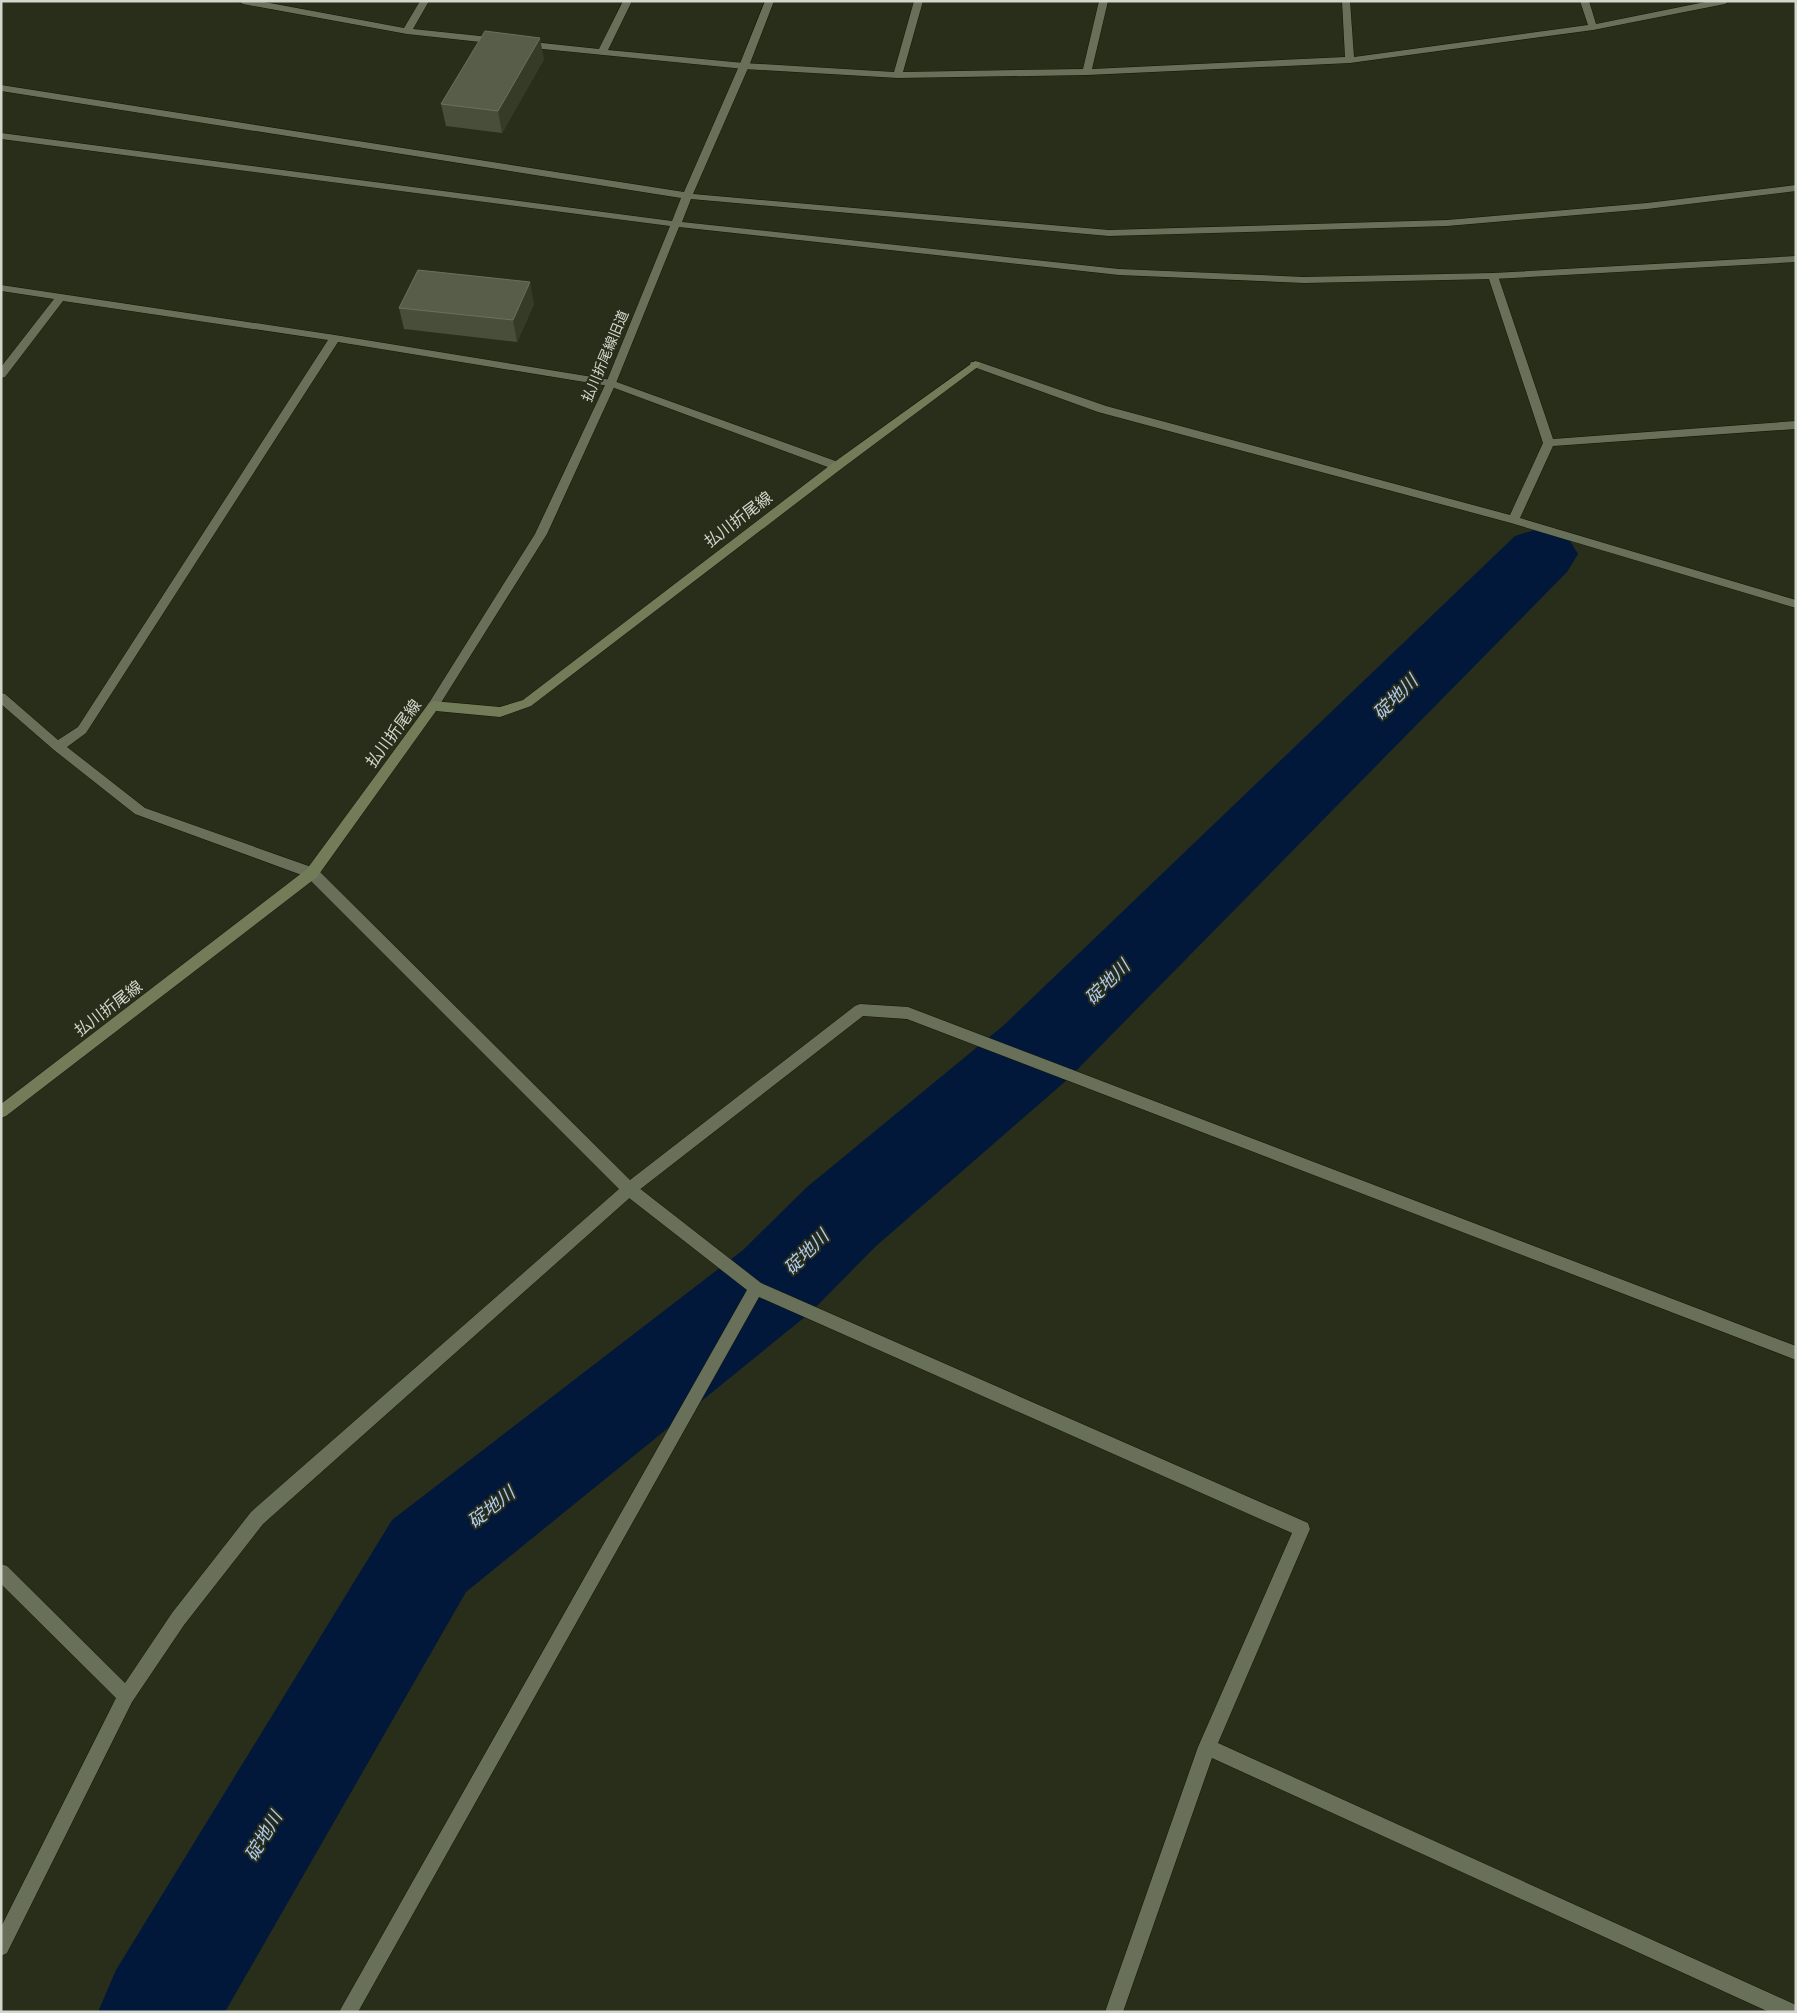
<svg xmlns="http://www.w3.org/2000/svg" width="1797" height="2013" viewBox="0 0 1797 2013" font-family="'PT Sans','Noto Sans JP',sans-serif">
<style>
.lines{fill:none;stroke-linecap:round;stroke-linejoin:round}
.river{fill:#01183b;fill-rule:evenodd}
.service-casing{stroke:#121604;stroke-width:1}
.minor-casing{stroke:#121604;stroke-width:1}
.tertiary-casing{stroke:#121604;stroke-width:1}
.secondary-casing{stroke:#121604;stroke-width:1}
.service{fill:#697059;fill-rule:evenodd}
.minor{fill:#697059;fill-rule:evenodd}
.tertiary{fill:#697059;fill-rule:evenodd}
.secondary{fill:#727c58;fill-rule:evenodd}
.wall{fill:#484e3a}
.shaded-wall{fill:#363b27}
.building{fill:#575d49;stroke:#6b705e}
.labels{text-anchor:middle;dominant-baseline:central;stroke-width:4;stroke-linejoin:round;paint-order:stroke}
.far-street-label{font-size:14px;fill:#d3d6ca;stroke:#292e1b}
.street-label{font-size:16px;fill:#d3d6ca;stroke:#292e1b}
.water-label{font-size:18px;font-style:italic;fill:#afc9f0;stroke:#292e1b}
</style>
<rect width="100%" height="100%" fill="#292e1b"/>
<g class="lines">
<path class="river" d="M1541 528 1567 536 1578 554 1567 572 1068 1079 875 1247 811 1312 466 1592 225 2012H98L116 1970 392 1520 743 1250 807 1187 1004 1025 1515 536Z"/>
<g class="service-casing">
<path id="service" d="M629 1183 634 1184 761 1283 1308 1523 1310 1529 1218 1743 1796 2005V2012H1769L1212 1758 1123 2012H1105L1198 1747 1292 1533 759 1297 358 2012H339L747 1290 624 1194 622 1189 624 1184Z"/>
</g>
<g class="minor-casing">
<path id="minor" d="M239 1H259L404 28 420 1H429L413 29 499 38 504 41 499 44 407 34 243 4Z
M623 1H632L608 50 744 63 894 72 914 1H923L903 72 1083 69 1099 1H1108L1092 69 1345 57 1342 1H1350L1354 57 1588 25 1580 1H1589L1596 24 1710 1H1729L1725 4 1593 30 1350 63 1087 75 898 78 744 69 523 47 518 44 523 41 599 49Z
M1493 273 1498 276 1553 439 1796 421V429L1553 446 1520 518 1796 600V608L1511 523 1098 412 971 366 970 364 971 362H979L1106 406 1510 515 1543 443 1488 276Z
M1 285 335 335 611 380 841 463 843 466 841 469H833L609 386 338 342 86 733 67 747 145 808 317 869 630 1180 855 1006 860 1004 908 1007 1796 1346V1360L907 1019 863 1016 634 1194 263 1524 184 1625 132 1702 7 1953 1 1956V1927L116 1698 1 1584V1564L7 1566 125 1683 172 1613 251 1512 619 1189 307 877 135 814 54 750 1 704V693L5 694 58 740 78 727 328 340 63 301 5 377 1 378V367L54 299 1 291Z"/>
</g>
<g class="tertiary-casing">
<path id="tertiary" d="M765 1H774L749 66 693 194 1109 230 1447 220 1647 203 1796 185V191L1647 209 1447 226 1109 236 691 199 682 222 1119 269 1304 277 1493 273 1796 256V262L1493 279 1304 283 1119 275 679 227 616 383 547 534 437 709H429L427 706 429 703 535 534 606 383 670 226 1 139V133L672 221 681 198 1 91V85L684 192 739 66Z"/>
</g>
<g class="secondary-casing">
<path id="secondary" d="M975 361 979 362 980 364 979 366 841 469 531 706 500 717 436 711 317 877 6 1116 1 1118V1104L307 869 429 703 433 701 500 707 523 700 833 463Z"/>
</g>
<use href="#service" class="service"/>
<use href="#minor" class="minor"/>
<use href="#tertiary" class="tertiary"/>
<use href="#secondary" class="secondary"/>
</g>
<path class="wall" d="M544 59 502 133 446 126 441 104Z
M534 304 517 342 404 329 399 308Z"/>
<path class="shaded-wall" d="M540 38 544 59 502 133 498 111Z
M530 282 534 304 517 342 513 320Z"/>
<path class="building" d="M485 31 540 38 498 111 441 104Z
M418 270 530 282 513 320 399 308Z"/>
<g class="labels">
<g class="far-street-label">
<text transform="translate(605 356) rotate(-67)">払川折尾線旧道</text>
</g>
<g class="street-label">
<text transform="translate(738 519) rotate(-37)">払川折尾線</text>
<text transform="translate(393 733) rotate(-53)">払川折尾線</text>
<text transform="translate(108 1008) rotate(-37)">払川折尾線</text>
</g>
<g class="water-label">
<text transform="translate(1395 697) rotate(-45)">碇地川</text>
<text transform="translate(1107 982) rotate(-45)">碇地川</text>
<text transform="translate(806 1252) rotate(-45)">碇地川</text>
<text transform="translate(491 1507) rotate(-38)">碇地川</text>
<text transform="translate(263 1836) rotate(-59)">碇地川</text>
</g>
</g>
<rect width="1797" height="2013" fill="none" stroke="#d3d6ca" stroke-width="5"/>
</svg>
